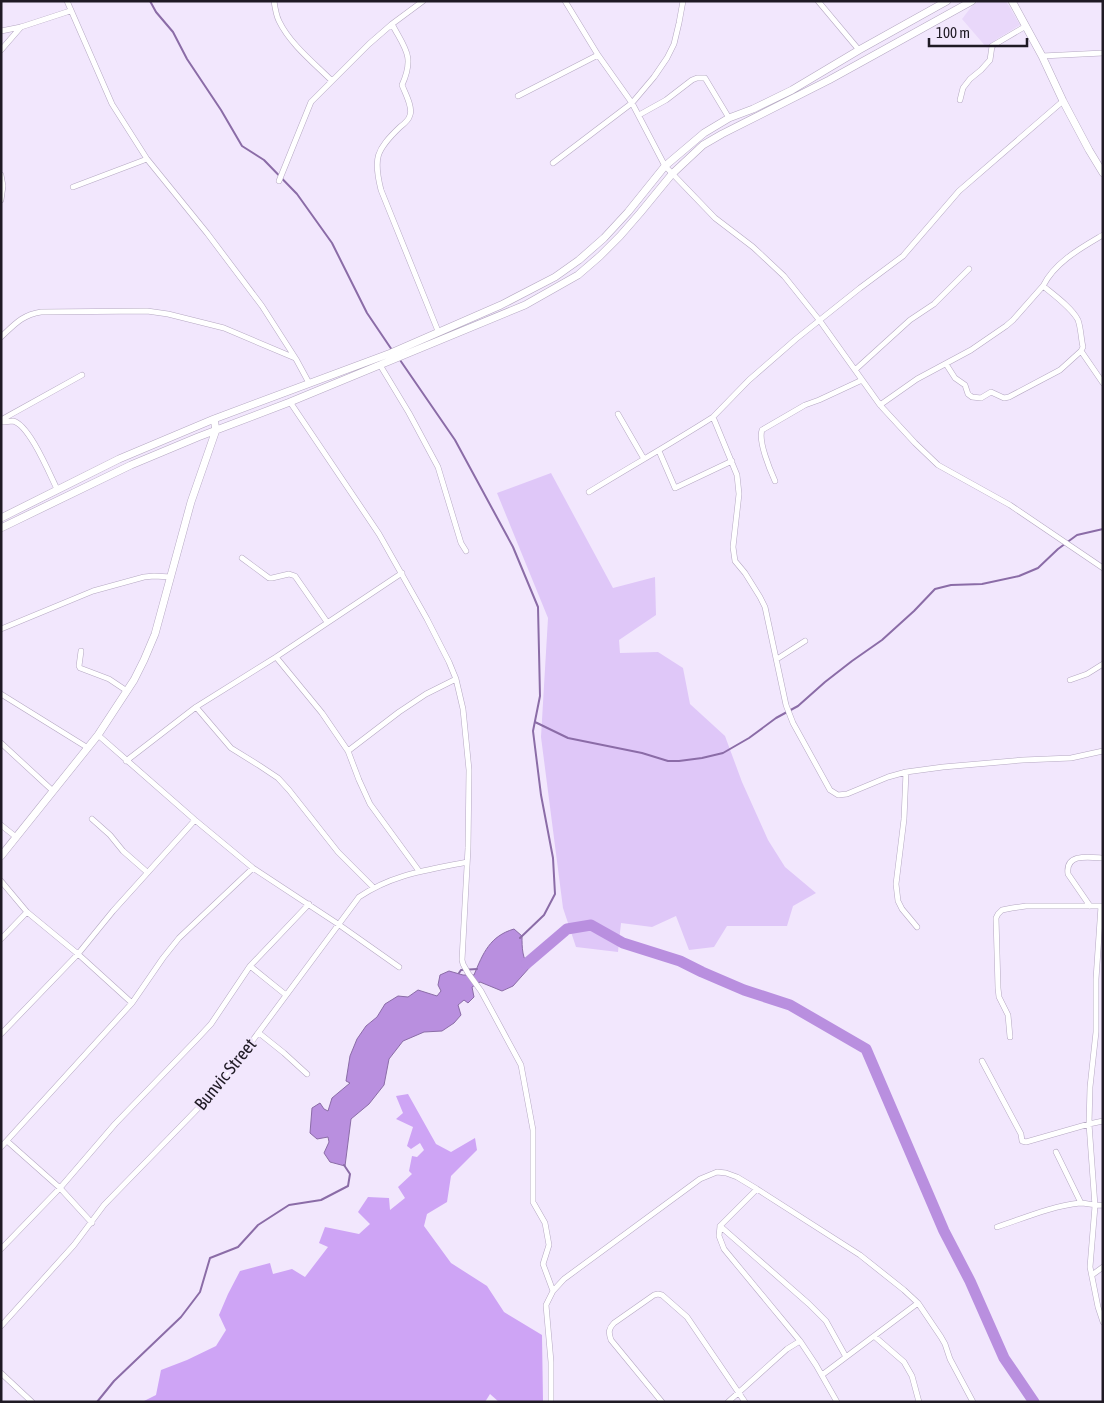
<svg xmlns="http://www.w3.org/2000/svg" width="1104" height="1403" viewBox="0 0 1104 1403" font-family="'Asap Condensed',sans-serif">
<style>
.built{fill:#e9d8fa}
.green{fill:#dfc7f8}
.forest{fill:#cea4f5}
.water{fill:#b98fdf;stroke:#8b6ca7}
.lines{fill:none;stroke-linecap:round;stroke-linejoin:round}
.stream{stroke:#8b6ca7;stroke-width:2}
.river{stroke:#b98fdf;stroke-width:11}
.street-casing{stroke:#b5a8c2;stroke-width:6}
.secondary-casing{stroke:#b5a8c2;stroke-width:8}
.street{stroke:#fff;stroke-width:5}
.secondary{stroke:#fff;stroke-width:7}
.labels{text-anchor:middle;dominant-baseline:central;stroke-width:5;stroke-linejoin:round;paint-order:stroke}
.street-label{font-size:18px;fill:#1f1a24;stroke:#f2e7fd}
</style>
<rect width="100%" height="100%" fill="#f2e7fd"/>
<path class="built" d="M979 1H1006L1020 25 997 39 987 48 962 19 972 6Z"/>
<path class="green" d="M551 473 613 588 655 577 656 615 619 640 620 653 658 652 683 668 690 704 725 736 742 782 768 840 785 867 816 893 793 906 787 926H727L714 947 689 950 676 916 652 927 621 923 618 952 576 947 563 908 541 737 548 618 497 493Z"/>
<path class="forest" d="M408 1094 436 1144 451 1152 475 1138 477 1150 451 1176 447 1202 427 1214 424 1226 451 1263 487 1286 504 1312 542 1335 543 1402H499L490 1394 485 1402H142L156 1395 161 1370 187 1360 216 1346 226 1330 219 1315 228 1294 240 1271 270 1263 273 1274 292 1269 305 1277 328 1247 319 1243 325 1227 359 1234 370 1224 358 1212 368 1197 389 1198 390 1210 405 1198 398 1187 412 1174 409 1171 412 1156 417 1157 424 1150 420 1143 411 1149 407 1146 413 1127 396 1119 403 1113 396 1096Z"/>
<path class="water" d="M514 929 522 936C522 947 522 960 530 967L513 986 502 991 480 982 472 987 474 997 468 1003 464 1000 458 1005 461 1015 454 1023 442 1031 424 1032 403 1041 389 1059 384 1085 369 1104 351 1119 345 1166 330 1162 324 1153 329 1142 328 1137 317 1139 310 1133 312 1108 320 1103 324 1109 328 1111 332 1098 350 1083 346 1081 350 1056 357 1039 366 1026 377 1017 385 1004 398 996 408 997 418 990 437 996 441 991 438 985 440 975 449 971 463 975H474C483 953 490 936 514 929Z"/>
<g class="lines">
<path class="stream" d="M150 1 156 12 173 32 187 59 221 110 242 146 264 160 297 194 332 243 367 313 392 350
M400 360 455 440 513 547 538 607 540 696 533 731 541 795 553 858 555 894 544 915 520 938
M535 722 568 738 642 753 668 761H679L702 758 723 753 749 738 776 718 798 706 825 682 852 661 882 640 914 611 935 589 951 585 982 584 1019 576 1038 568 1058 549 1077 535 1103 529
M459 973 461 970 477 969
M97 1402 114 1381 181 1317 200 1292 210 1258 238 1247 258 1225 289 1205 321 1200 348 1186 350 1174 344 1165"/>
<path class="river" d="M526 964 567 929 591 925 623 943 680 961 702 972 744 990 790 1005 866 1049 944 1231 970 1281 1004 1358 1034 1402"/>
<g class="street-casing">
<path id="street" d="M67 1 112 104 147 159 207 233 262 306 296 359 309 383
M274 1C275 8 276 15 279 21 290 44 314 63 332 81
M565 1 598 55 632 103 665 166 715 218 753 247 784 276 820 321 880 405 915 443 938 465 1010 505 1103 568
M818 1 859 50
M392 24C405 49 415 56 402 85 405 93 413 107 410 115 409 120 404 124 400 127 376 150 373 158 381 190L438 331
M1 31 21 27 70 11
M1 50 21 27
M1042 56 1103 53
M518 96 598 55
M960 100 963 88 970 79 981 70 990 60 992 46 1026 26
M1063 101 959 191 903 256 860 288 796 339 749 380 713 417 737 475 739 494 733 547 735 561 745 573 760 597 765 607 786 705 793 723 830 790 838 795 847 794 888 777 906 772 943 767 1023 760 1071 758 1103 751
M639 115 666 100 692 80 697 78H705L729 118
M553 163 632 103 654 77 667 58 674 44 679 23 683 1
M1 175 3 186 1 200
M279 181 311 102 369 44 392 24 423 1
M73 187 147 159
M1043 286C1054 295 1072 308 1078 320 1081 328 1081 339 1083 347L1081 351 1103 383
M1 337C15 324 22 315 41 312L147 311 168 314 224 328 295 358
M946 364 955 378 965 385 968 394 972 397 981 398 991 392 1004 398 1009 397 1060 370 1081 351
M380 365 409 413 438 467 461 543 466 551
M855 370 910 320 934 304 969 269
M290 402 379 534 427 619 449 662 456 679 463 709 469 770 468 848 462 960 463 964 468 973 481 991 521 1065 533 1130V1202L545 1223 549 1245 543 1264 553 1291
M880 405 917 379 971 350 1006 326 1013 320 1043 286C1055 262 1081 248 1103 235
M618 414 644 459
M1 420 82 375
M1 422C5 422 10 421 13 421 29 424 50 475 57 489
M659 451 675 488 732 461
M775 481C770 470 758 441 762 430L805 405 819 400 862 380
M589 492C630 467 672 443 713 417
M242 558 269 578H272L289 574 295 576 327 622
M1 629 93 591 144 577 154 576 171 577
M81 651 79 666 80 668 109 679 127 691
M276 657 322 713 348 751 359 780 370 804 419 871
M777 659 805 641
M1070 680 1087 674 1103 664
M1 694 88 748
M196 707 231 748 260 766 278 778 289 790 338 852 373 887
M98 735 195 820 253 868 338 924 399 967
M1 743 53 791
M348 751 399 712 426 694 456 679
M126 761 196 707 276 657 402 573
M906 772 904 819 896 884 898 901 902 909 917 927
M92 819 110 835 123 851 147 872
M1 825 16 837
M1 881 27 912 78 954 132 1003
M1090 906 1068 874C1065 853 1089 857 1103 858
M1101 906 1096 979V1032L1090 1087 1089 1124 1095 1206 1090 1267 1098 1307 1103 1322
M1 939 27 912
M250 966 286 995
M259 1033 284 1053 307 1074
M1 1034 78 954 113 911 195 820
M1010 1037 1008 1015 999 997 998 988 996 918 998 914 1002 910 1012 908 1026 906H1102
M982 1061 1021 1134 1022 1141 1026 1142 1089 1124 1103 1121
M7 1141 60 1188 92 1223
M1 1147 132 1003 163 958 179 938 253 868
M1056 1152 1081 1203
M757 1189 720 1226 719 1236 724 1249 800 1341 816 1365 837 1402
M720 1226 809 1304 826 1321 846 1357
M997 1227C1024 1218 1052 1206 1080 1203 1088 1203 1094 1206 1103 1205
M1 1249 60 1188 115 1124 198 1038 211 1024 250 966 309 904
M1092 1275 1103 1267
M1 1326 74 1245 104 1205 211 1095 224 1079 359 897C393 874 428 870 467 862
M874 1336 904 1362 912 1376 919 1402
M1 1373 32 1402
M822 1375 918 1303
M551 1402V1362L546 1305 553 1291 564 1279 700 1179 717 1172 726 1173 737 1177 757 1189 860 1255 904 1290 918 1303 941 1337 945 1344 950 1359 973 1402
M662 1402 611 1340C608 1332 609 1328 614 1323L654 1295 658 1294 662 1295 687 1317 745 1402
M728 1402 787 1349 800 1341"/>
</g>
<g class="secondary-casing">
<path id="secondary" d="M1012 1 1042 56 1063 101 1089 150 1103 173
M1 518 119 459 214 419 391 353 501 305 555 277 579 260 604 238 628 212 665 166 704 133 729 118 753 109 792 90 859 50 947 1
M1 528 131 465 198 437 290 402 525 305 578 275 600 256 620 236 640 213 672 174 703 145 722 134 829 80 972 1
M1 856 98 735 134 680 144 660 155 634 191 502 216 430 214 419"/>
</g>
<use href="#street" class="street"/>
<use href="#secondary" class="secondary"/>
</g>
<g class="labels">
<g class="street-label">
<text transform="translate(225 1074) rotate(-51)">Bunvic Street</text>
</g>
</g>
<rect width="1104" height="1403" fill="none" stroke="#1f1a24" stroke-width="5"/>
<path d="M929 38v8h98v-8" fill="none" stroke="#1f1a24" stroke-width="2.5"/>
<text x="936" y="38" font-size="15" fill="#1f1a24" stroke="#f2e7fd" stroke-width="4" paint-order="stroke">100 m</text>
</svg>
